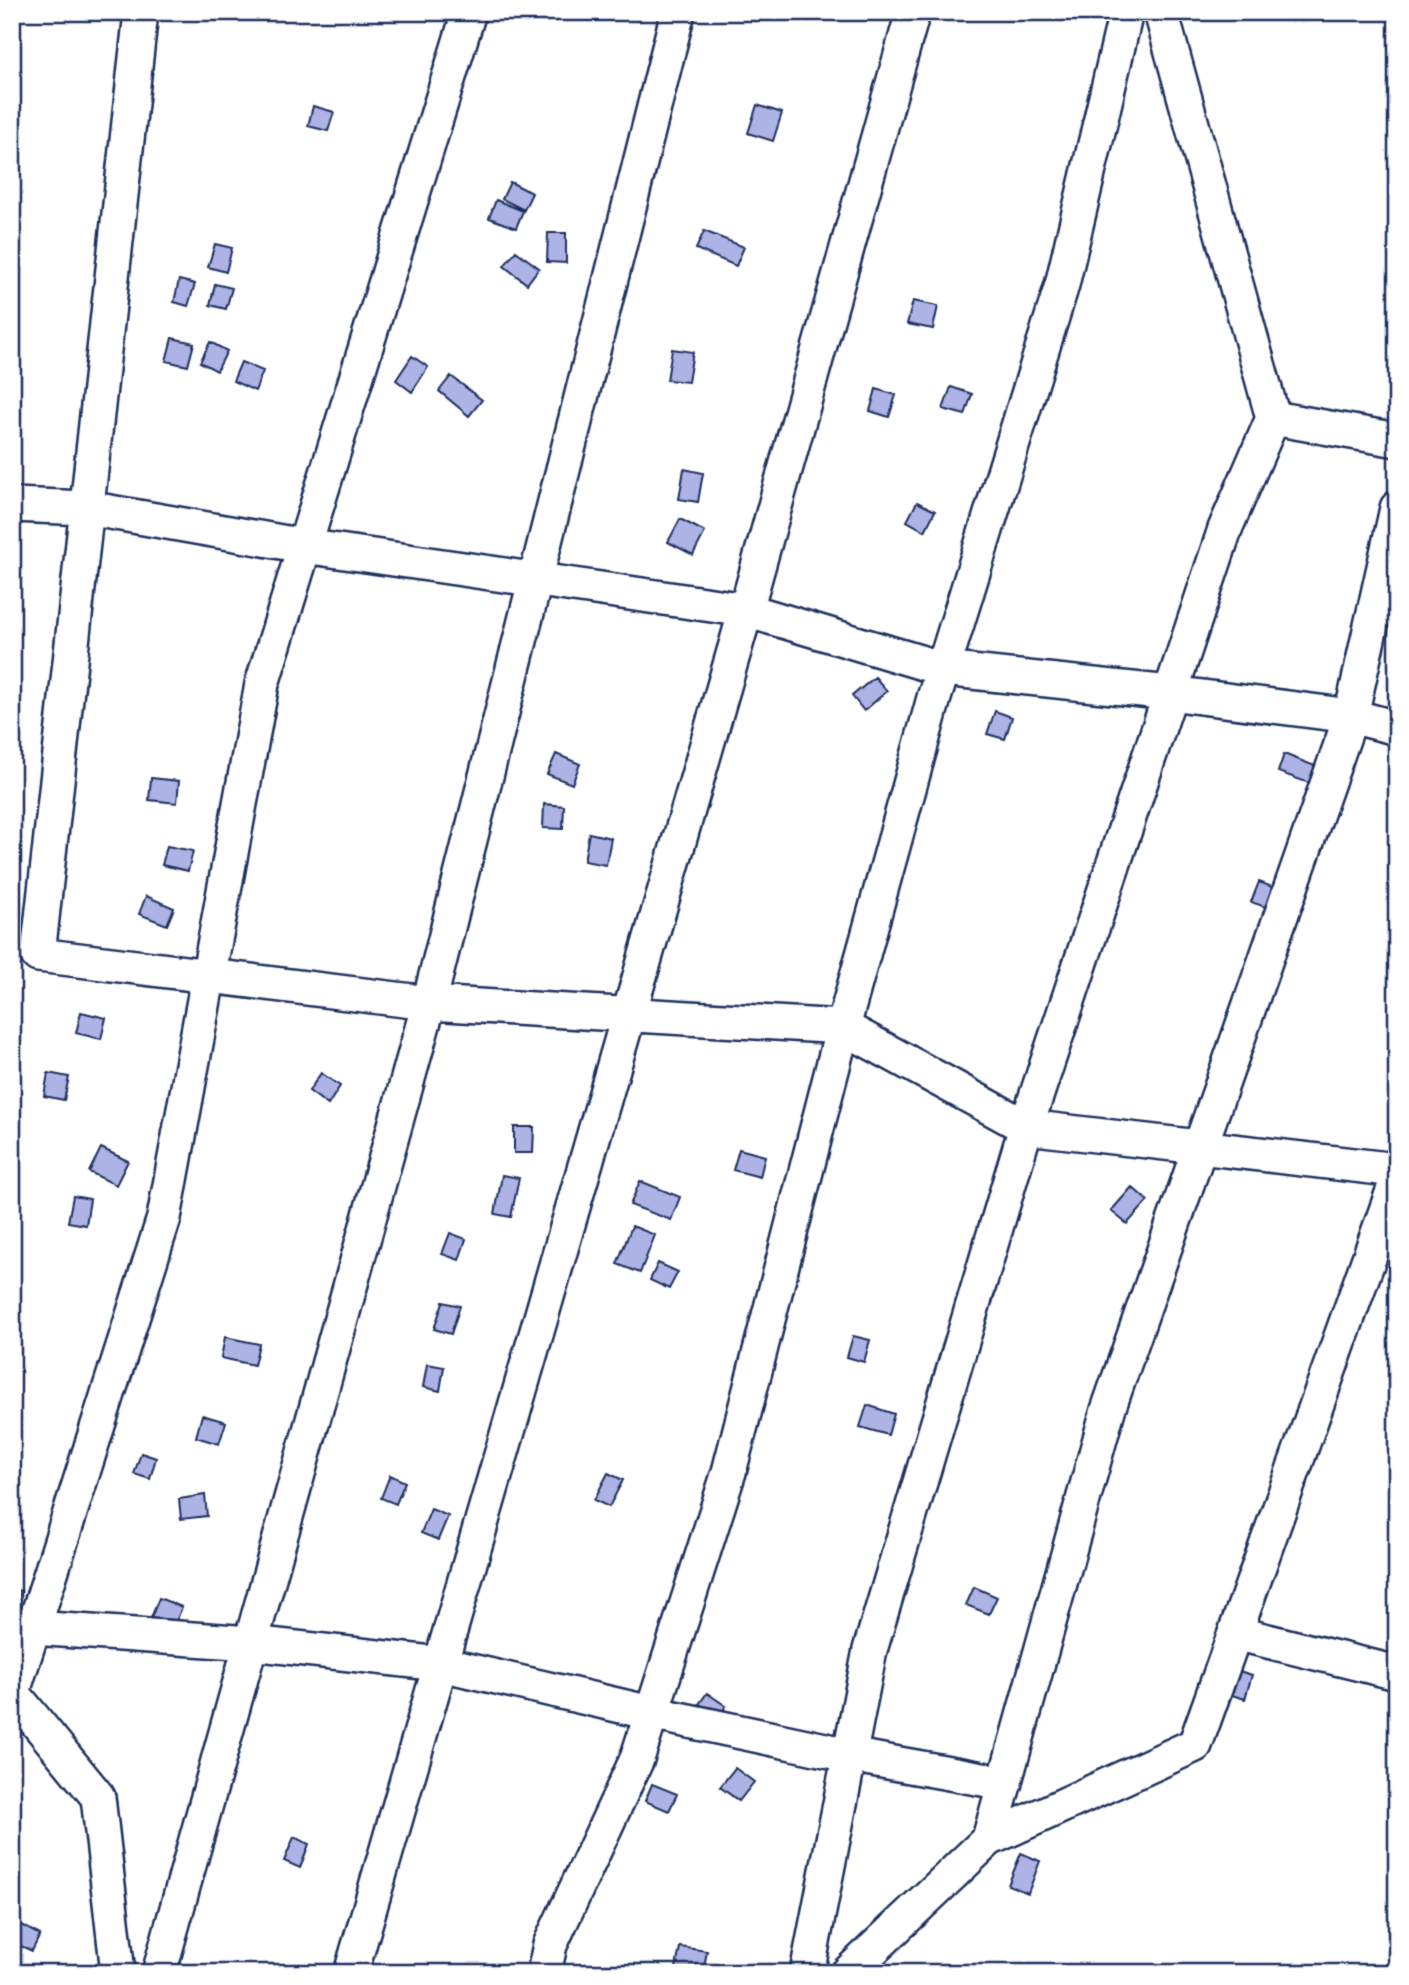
<svg xmlns="http://www.w3.org/2000/svg" width="1409" height="1985" viewBox="0 0 1409 1985" font-family="'Balsamiq Sans',sans-serif">
<style>
.building{fill:#adb3e4;stroke:#1b2f5e;stroke-width:2}
.lines{fill:none;stroke-linecap:round;stroke-linejoin:round}
.street-casing{stroke:#1b2f5e;stroke-width:38}
.street{stroke:#fff;stroke-width:33}
</style>
<rect width="100%" height="100%" fill="#fff"/>
<filter id="ink" filterUnits="userSpaceOnUse"><feTurbulence type="fractalNoise" baseFrequency=".0143" numOctaves="2"/><feDisplacementMap in="SourceGraphic" scale="14" xChannelSelector="R" yChannelSelector="G"/><feConvolveMatrix kernelMatrix="1 2 1 2 8 2 1 2 1" color-interpolation-filters="sRGB"/></filter>
<g filter="url(#ink)">
<path class="building" d="M757 105 782 113 773 141 748 133Z
M313 106 334 112 328 131 308 126Z
M510 182 532 193 524 210 502 199Z
M496 200 523 211 516 228 489 218Z
M704 231 744 247 736 266 696 249Z
M548 233H566V263L547 262Z
M215 244 232 248 226 272 208 267Z
M516 251 539 268 527 284 504 266Z
M179 280 195 284 188 306 174 302Z
M215 284 232 288 226 309 210 305Z
M913 301 938 306 933 329 907 324Z
M172 338 194 343 188 366 166 361Z
M210 342 227 351 217 371 200 362Z
M672 349 693 352 688 382 667 380Z
M412 356 428 367 412 392 396 380Z
M241 362 263 371 255 391 233 381Z
M451 376 482 400 469 416 439 391Z
M951 387 972 394 965 415 943 409Z
M876 389 896 395 889 417 870 411Z
M684 469 703 473 698 502 679 499Z
M917 502 935 511 925 531 907 521Z
M680 519 705 532 693 555 668 542Z
M875 677 887 691 864 711 852 696Z
M995 711 1012 717 1005 739 987 734Z
M556 754 580 764 572 784 547 774Z
M1284 754 1315 766 1309 783 1278 772Z
M151 778 179 781 177 803 149 800Z
M544 804 564 806 563 829 543 828Z
M589 833 611 838 606 865 584 861Z
M167 846 193 851 188 871 162 865Z
M1259 882 1293 895 1286 914 1251 902Z
M146 896 174 908 167 925 139 914Z
M81 1012 106 1018 101 1039 76 1033Z
M48 1073 69 1077 64 1100 44 1096Z
M321 1073 340 1086 328 1105 309 1091Z
M514 1127H534L533 1153H514Z
M101 1148 128 1161 116 1185 89 1172Z
M739 1149 765 1156 760 1177 733 1170Z
M502 1175 519 1178 511 1217 495 1214Z
M640 1181 680 1197 671 1220 630 1205Z
M1132 1187 1148 1201 1127 1224 1111 1211Z
M73 1196 90 1199 86 1225 68 1222Z
M632 1226 655 1235 640 1273 617 1264Z
M450 1233 466 1239 459 1260 442 1254Z
M658 1263 678 1272 669 1289 650 1280Z
M443 1302 460 1306 451 1334 434 1329Z
M853 1336 870 1340 864 1362 847 1357Z
M225 1337 259 1344 254 1365 221 1358Z
M427 1364 444 1367 440 1391 423 1387Z
M867 1405 894 1414 888 1435 860 1427Z
M202 1415 226 1422 219 1444 196 1437Z
M141 1453 156 1458 150 1479 134 1474Z
M608 1473 623 1480 609 1507 594 1500Z
M390 1475 405 1482 396 1504 381 1498Z
M205 1495 207 1516 181 1519 179 1499Z
M431 1509 448 1516 438 1540 421 1533Z
M974 1587 997 1597 989 1614 966 1605Z
M12 1589 21 1591 15 1611 12 1610Z
M159 1598 182 1607 174 1627 151 1618Z
M1216 1664 1252 1675 1245 1699 1209 1688Z
M707 1693 726 1706 716 1720 697 1707Z
M735 1768 754 1782 739 1801 720 1787Z
M652 1784 677 1794 669 1811 645 1801Z
M294 1837 309 1844 300 1868 284 1861Z
M1021 1853 1040 1861 1028 1893 1008 1885Z
M12 1920 40 1935 32 1951 12 1942Z
M680 1947 707 1951 703 1973H675Z"/>
<g class="lines">
<g class="street-casing">
<path id="street" d="M141 12 38 955 429 1003 843 1027 1026 1127 1397 1170
M1273 418 1397 440
M12 505 87 508 304 546 746 610 943 669 1170 693 1351 716 1397 728
M14 1624 33 1628 251 1643 441 1664 651 1713 849 1755 1005 1783
M1235 1633 1397 1673
M12 1692 98 1797 118 1973
M12 1695 164 1218 262 684 469 12
M989 1839 1195 1745 1397 1180
M159 1973 429 1003 678 12
M351 1973 746 610 913 12
M544 1973 550 1945 637 1759 729 1472 843 1027 934 698 1062 285 1126 12
M807 1973 870 1650 1026 1127 1225 529 1273 418 1161 12
M848 1973 989 1839 1108 1410 1351 716 1397 508"/>
</g>
<use href="#street" class="street"/>
</g>
</g>
<rect width="1409" height="1985" fill="none" stroke="#fff" stroke-width="42"/>
<rect x="21" y="21" width="1367" height="1943" fill="none" stroke="#1b2f5e" stroke-width="2.5" filter="url(#ink)"/>
</svg>
